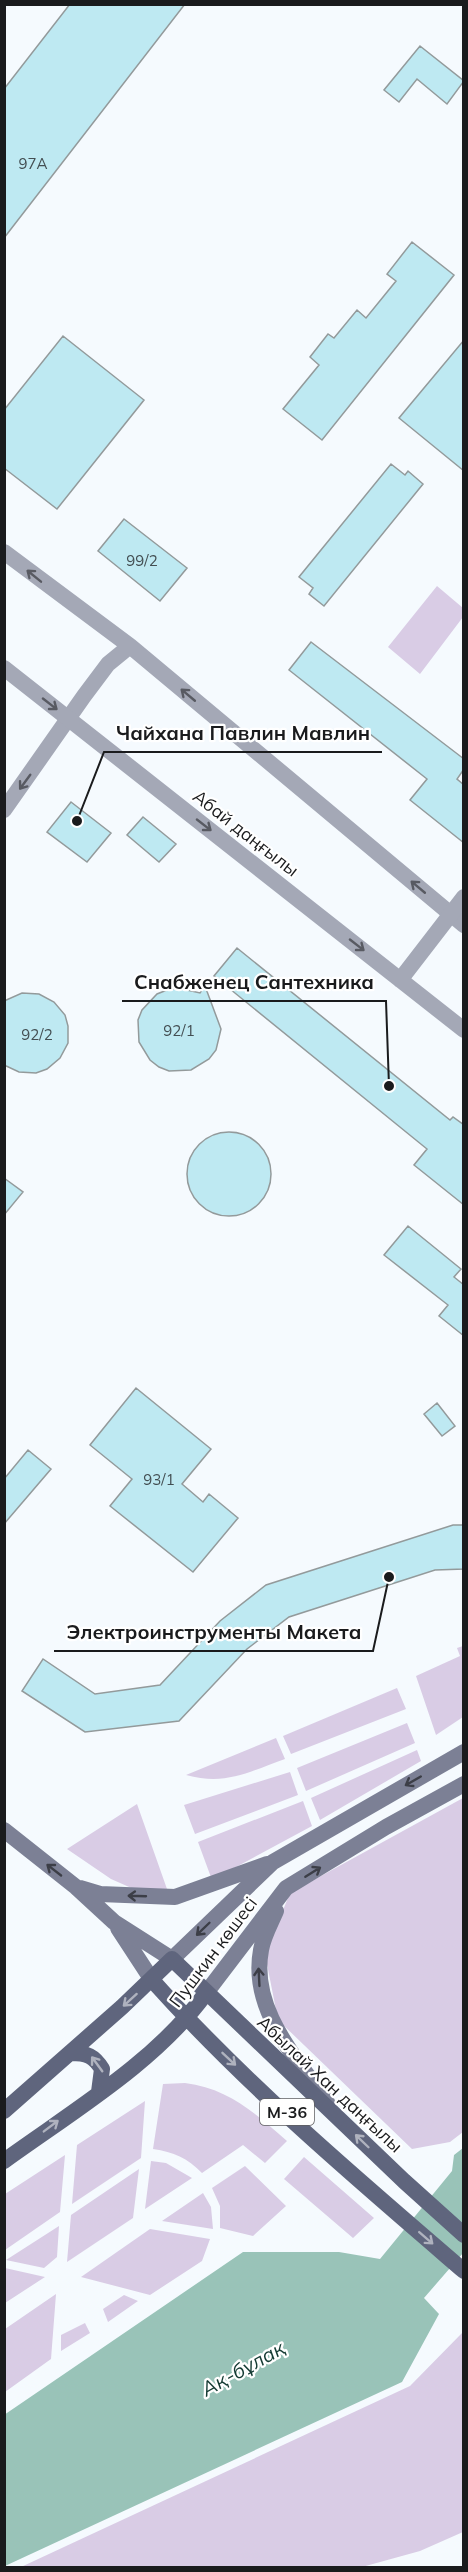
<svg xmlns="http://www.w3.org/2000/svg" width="468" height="2572" viewBox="0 0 468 2572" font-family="Mulish,sans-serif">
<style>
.green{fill:#d9cce5}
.water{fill:#99c3b8}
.building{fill:#bee9f2;stroke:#939a9b;stroke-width:1.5}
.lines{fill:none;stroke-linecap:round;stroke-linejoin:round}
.minor{stroke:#a4a8b6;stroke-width:16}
.tertiary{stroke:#a4a8b6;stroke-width:16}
.secondary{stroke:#7c8095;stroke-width:16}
.primary{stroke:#5f657d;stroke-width:16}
.oneway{stroke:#585a62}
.oneway2{stroke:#3c3e47}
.oneway3{stroke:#afb2be}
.labels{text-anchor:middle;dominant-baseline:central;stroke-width:4.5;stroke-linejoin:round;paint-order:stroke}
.number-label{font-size:15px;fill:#434e52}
.shield{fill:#fff;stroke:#5f5f61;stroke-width:1.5}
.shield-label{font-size:16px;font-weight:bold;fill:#1a1b1d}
.street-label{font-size:18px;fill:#1a1b1d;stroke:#fff}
.water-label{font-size:20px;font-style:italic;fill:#143b33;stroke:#fff}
.leader{fill:none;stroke:#1a1b1d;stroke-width:2}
.callout-dot{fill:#1a1b1d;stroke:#fff;stroke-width:2}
.callout-label{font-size:20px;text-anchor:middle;font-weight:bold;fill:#1a1b1d;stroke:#fff;stroke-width:4.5;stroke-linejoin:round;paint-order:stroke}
</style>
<rect width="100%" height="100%" fill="#f5fafe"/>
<path class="green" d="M437 586 463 608V617L420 674 388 647Z
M463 1646V1717L436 1735 416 1676 460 1656 457 1648Z
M397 1688 406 1709 291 1754 283 1736Z
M407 1723 415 1743 306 1791 297 1768Z
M276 1738 285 1759C248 1772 226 1786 186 1775Z
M417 1750 421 1761 320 1820 311 1798Z
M290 1772 298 1795 195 1834 184 1805Z
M463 1798V2132L450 2142 412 2149 278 2020 265 1954 290 1893Z
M303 1801 312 1826 212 1880 198 1842Z
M137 1804 167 1889 136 1890 111 1879 67 1849Z
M185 2083C228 2088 256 2114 287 2141L265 2163 243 2145 202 2173C187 2158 174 2152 153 2149L163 2084Z
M145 2101 141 2158 72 2204 77 2145Z
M65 2155 60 2212 5 2250V2194Z
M304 2157 374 2218 353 2238 284 2179Z
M151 2161 166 2163 192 2178 145 2209Z
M245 2166 286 2206 253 2236 220 2228V2206L212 2188Z
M139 2169 133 2218 67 2262 71 2215Z
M203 2193 211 2207 213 2229 162 2221Z
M59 2226 57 2257 44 2268 6 2260Z
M150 2229 210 2239 202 2261 150 2295 81 2277Z
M5 2268 45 2277 5 2303Z
M56 2294 51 2359 5 2392V2329Z
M124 2295 138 2301 108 2322 103 2309Z
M85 2323 90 2333 61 2351V2335Z
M463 2332V2532L420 2551 362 2567H21L410 2386Z"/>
<path class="water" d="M463 2148V2253L424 2298 439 2314 402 2382 5 2566 4 2415 243 2252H339L380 2259 452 2171 454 2155Z"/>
<path class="building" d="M70 4H185L4 238V89Z
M420 46 464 81 447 104 417 79 399 102 384 90Z
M412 242 454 275 322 440 283 409 319 365 310 357 328 334 334 338 357 310 366 318 396 281 387 274Z
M63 336 144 400 57 509 4 468V410Z
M464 340V471L399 418Z
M391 464 405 475 408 471 423 484 324 606 309 594 313 588 299 577Z
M124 519 187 568 160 601 98 551Z
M311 642 464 759V769L457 779 464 785V843L410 800 427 779 289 670Z
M71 802 111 833 87 862 47 832Z
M143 817 176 844 159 862 127 835Z
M237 948 450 1120 453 1117 464 1125V1205L414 1165 427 1149 214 976Z
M205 986 221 1029 216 1050 209 1059 191 1070 169 1071 159 1067 150 1060 139 1042 138 1020 142 1010 157 994 167 990 178 988 200 993Z
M22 993 39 994 54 1002 65 1015 68 1026V1043L60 1058 47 1069 36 1073 19 1072 4 1065V1001Z
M187 1174a42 42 0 1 1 84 0a42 42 0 1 1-84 0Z
M4 1178 23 1192 4 1215Z
M408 1226 461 1269 454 1277 464 1285V1336L439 1316 448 1305 384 1255Z
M136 1388 211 1449 182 1484 203 1502 209 1494 238 1518 193 1572 110 1506 132 1479 90 1445Z
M437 1403 455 1426 442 1436 424 1414Z
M28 1450 51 1469 4 1524V1479Z
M453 1525H464V1569L435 1570 289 1617 247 1649 179 1721 85 1732 22 1691 43 1659 95 1694 160 1685 220 1621 266 1585Z"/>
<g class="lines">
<path class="minor" d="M4 552 130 646 464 925
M4 810 84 696 108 664 130 646"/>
<path class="tertiary" d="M4 668 464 1030
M400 980 464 897"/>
<path class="secondary" d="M4 1830 76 1887 114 1922 172 1959 273 1862 464 1752
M80 1888 100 1894 175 1897 267 1864
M276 1911C271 1923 263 1937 261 1950 250 2009 295 2056 327 2102
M118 1928 152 1980
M206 1993 286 1888 386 1827 464 1784"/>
<path class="primary" d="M152 1980C246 2085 357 2179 464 2271
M71 2053C87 2053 94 2056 102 2069L99 2092
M4 2111 122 2007 172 1959 404 2181 464 2235
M4 2161C73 2111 156 2062 206 1993"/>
</g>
<defs><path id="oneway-shaft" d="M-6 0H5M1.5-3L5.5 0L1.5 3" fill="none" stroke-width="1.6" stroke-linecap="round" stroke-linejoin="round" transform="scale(1.5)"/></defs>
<g class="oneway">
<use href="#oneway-shaft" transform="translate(34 576) rotate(-141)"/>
<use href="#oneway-shaft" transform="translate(188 695) rotate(-140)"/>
<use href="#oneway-shaft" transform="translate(50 704) rotate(38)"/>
<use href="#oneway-shaft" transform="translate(25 782) rotate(126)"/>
<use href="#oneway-shaft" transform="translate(204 825) rotate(38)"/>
<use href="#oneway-shaft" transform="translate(418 887) rotate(-140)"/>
<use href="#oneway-shaft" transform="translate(357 945) rotate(38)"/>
</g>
<g class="oneway2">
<use href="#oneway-shaft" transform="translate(413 1781) rotate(150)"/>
<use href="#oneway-shaft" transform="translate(54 1870) rotate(-142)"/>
<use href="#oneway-shaft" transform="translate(313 1872) rotate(-32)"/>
<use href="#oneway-shaft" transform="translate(137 1896) rotate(-178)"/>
<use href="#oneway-shaft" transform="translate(203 1929) rotate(136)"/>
<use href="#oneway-shaft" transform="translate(259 1977) rotate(-93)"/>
</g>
<g class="oneway3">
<use href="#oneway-shaft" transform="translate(130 2000) rotate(138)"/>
<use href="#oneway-shaft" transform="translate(229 2059) rotate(43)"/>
<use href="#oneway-shaft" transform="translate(97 2064) rotate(-126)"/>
<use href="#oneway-shaft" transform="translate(51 2126) rotate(-37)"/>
<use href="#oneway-shaft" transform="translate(362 2141) rotate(-136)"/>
<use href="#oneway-shaft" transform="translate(426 2238) rotate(41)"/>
</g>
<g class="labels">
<g class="number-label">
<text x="33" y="163">97А</text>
<text x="142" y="560">99/2</text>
<text x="179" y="1030">92/1</text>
<text x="37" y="1034">92/2</text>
<text x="159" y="1479">93/1</text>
</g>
<rect class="shield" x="260" y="2099" width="54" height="26" rx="4.5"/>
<g class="shield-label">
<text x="287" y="2112">M-36</text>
</g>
<g class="street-label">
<text transform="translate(246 833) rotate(38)">Абай даңғылы</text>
<text transform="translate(213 1952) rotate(-53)">Пушкин көшесі</text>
<text transform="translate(330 2084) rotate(43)">Абылай Хан даңғылы</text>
</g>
<g class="water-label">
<text transform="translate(243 2368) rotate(-29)">Ақ-бұлақ</text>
</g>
</g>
<path class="leader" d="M77 821L104 752H382M389 1086L386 1001H122M389 1577L373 1651H54"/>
<g class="callout-dot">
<circle cx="77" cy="821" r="6"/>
<circle cx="389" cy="1086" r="6"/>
<circle cx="389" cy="1577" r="6"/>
</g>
<g class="callout-label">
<text x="243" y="740">Чайхана Павлин Мавлин</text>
<text x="254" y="989">Снабженец Сантехника</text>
<text x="214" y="1639">Электроинструменты Макета</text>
</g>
<rect width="468" height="2572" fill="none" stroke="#1a1b1d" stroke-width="12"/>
</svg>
